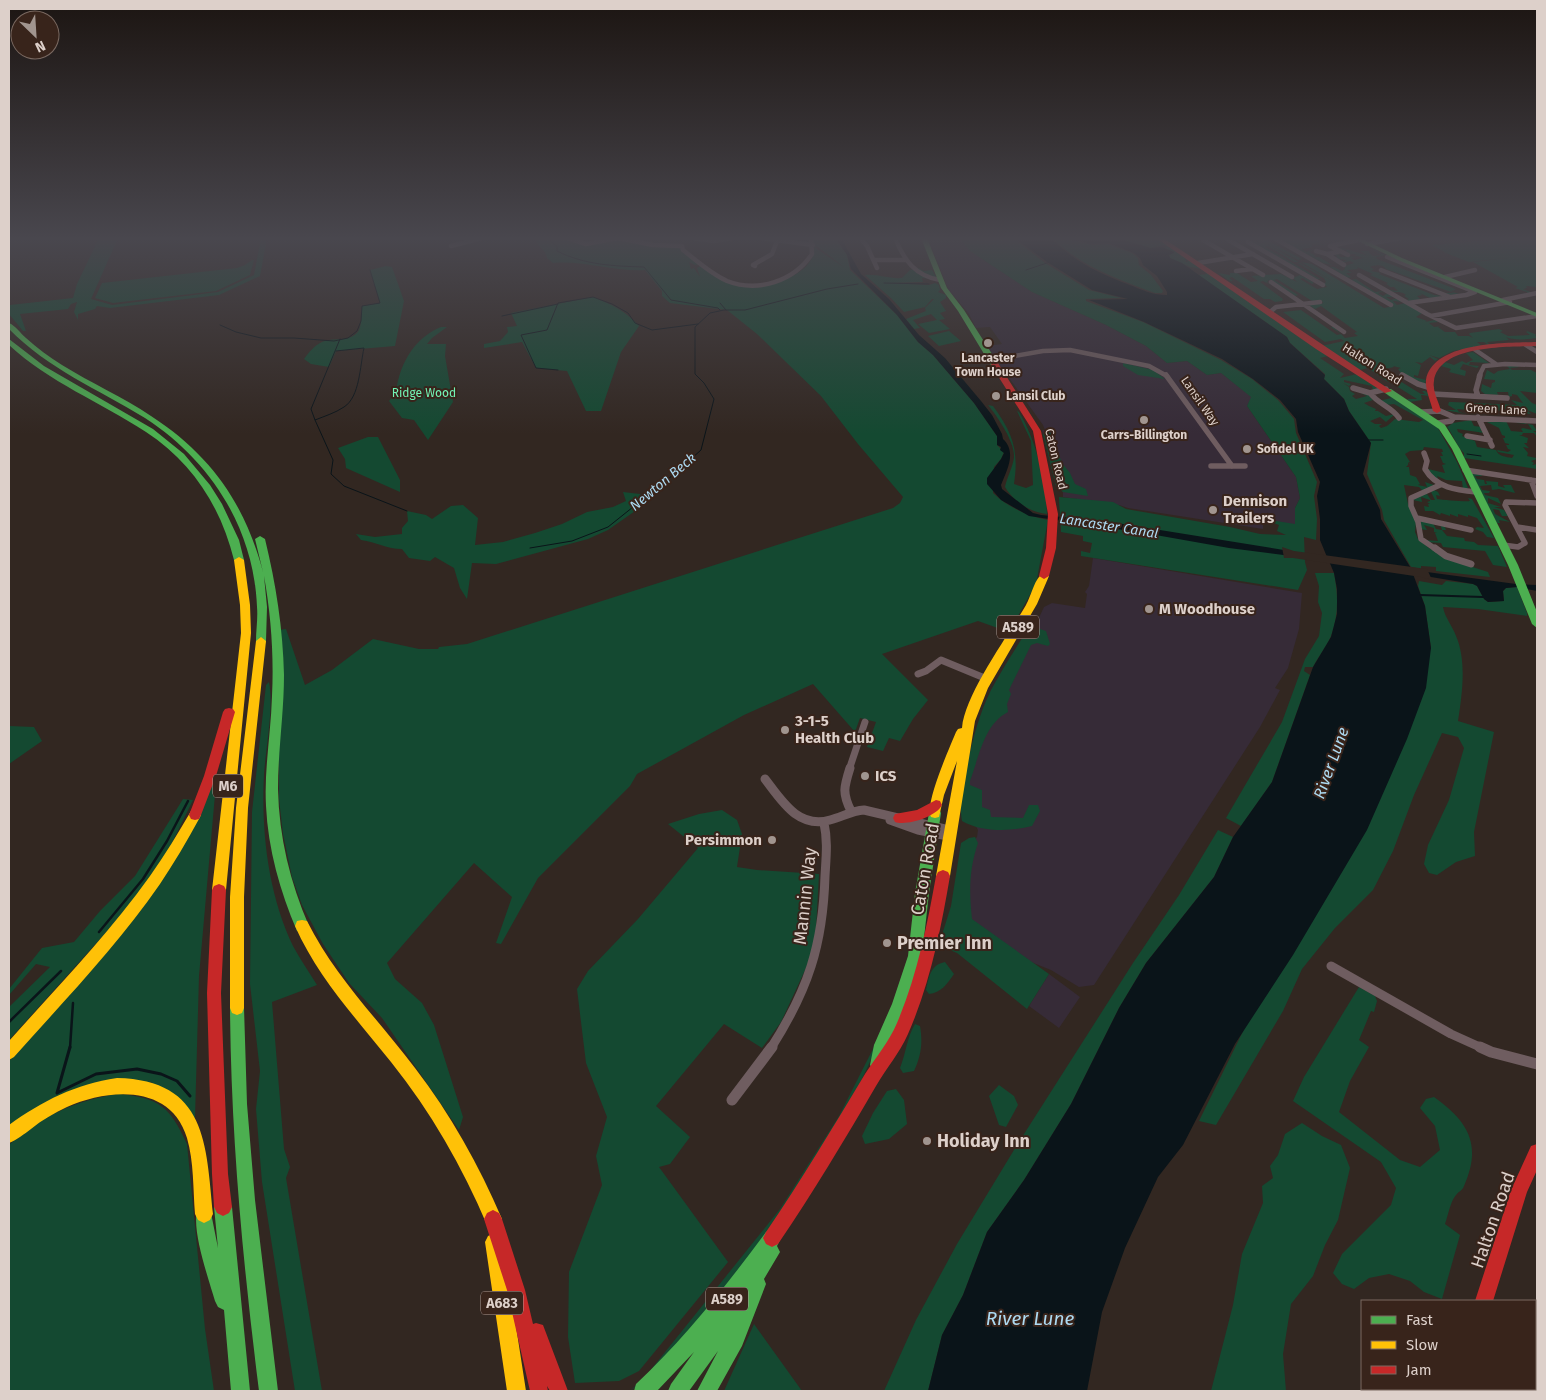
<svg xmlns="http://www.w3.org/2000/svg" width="1546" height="1400" viewBox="0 0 1546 1400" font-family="'Fira Sans',sans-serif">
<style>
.industrial{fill:#362b37}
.green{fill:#144931}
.water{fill:#0a1419}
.pier{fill:#322721}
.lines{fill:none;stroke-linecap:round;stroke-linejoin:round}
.stream-far3{stroke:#0a1419;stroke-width:1}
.stream-far2{stroke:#0a1419;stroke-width:2}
.stream-far1{stroke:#0a1419;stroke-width:2.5}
.stream{stroke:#0a1419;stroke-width:3}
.street-far4{stroke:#6f5d60;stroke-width:4.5}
.street-far3{stroke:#6f5d60;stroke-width:5.5}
.street-far2{stroke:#6f5d60;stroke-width:7}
.street-far1{stroke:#6f5d60;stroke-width:9}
.street{stroke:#6f5d60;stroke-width:11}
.fast{fill:#4caf50;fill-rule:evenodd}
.slow{fill:#ffc107;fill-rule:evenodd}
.jam{fill:#c62828;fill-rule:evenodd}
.poi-dot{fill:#a1958f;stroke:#38241b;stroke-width:2}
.labels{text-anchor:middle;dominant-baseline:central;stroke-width:4;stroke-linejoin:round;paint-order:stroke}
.far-poi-label{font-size:12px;font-weight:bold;fill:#ddd0ca;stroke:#38241b}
.far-street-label{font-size:12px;fill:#ddd0ca;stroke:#38241b}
.far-park-label{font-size:12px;fill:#72f3b5;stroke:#38241b}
.far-water-label{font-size:14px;font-style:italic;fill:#addaf2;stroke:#38241b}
.shield{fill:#38241b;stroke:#ac9c96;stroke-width:1}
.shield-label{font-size:14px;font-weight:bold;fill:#ddd0ca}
.poi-label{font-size:15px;font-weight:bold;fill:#ddd0ca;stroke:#38241b;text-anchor:start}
.water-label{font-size:16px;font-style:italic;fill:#addaf2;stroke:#38241b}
.near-street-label{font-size:18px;fill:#ddd0ca;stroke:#38241b}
.near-poi-label{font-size:18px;font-weight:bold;fill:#ddd0ca;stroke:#38241b;text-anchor:start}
.near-water-label{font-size:19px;font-style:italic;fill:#addaf2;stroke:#38241b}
</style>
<rect width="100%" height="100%" fill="#322721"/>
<path class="industrial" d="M928 238H959L970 251 1032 292 1106 325 1146 346 1167 363 1187 361 1207 375 1221 373 1252 397 1247 406 1296 477 1300 498 1295 508V525L1263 520V529L1128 508 1119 505 1063 497V492L1056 486 1042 430H1045L1043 425 986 346 1002 344 990 327 976 328 969 314 948 289Z
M1093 558 1302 593 1299 629 1288 668 1275 688 1280 690 1260 727 1094 985 1079 987 1051 970 959 933 961 857 977 837 978 830 957 793 996 683 1037 622 1044 607 1052 603 1085 608 1087 594 1085 592 1089 586Z
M1049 974 1080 997 1059 1028 1029 1006Z"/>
<path class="green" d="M99 238H118L91 299 112 305 218 292 254 275 261 238H267L260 276 219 295 110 308 97 306 95 309 78 314V320L74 312 77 302 71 304 68 309 20 314 26 331H23L9 314V303L10 305 73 298 77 284Z
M535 238H568L582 243 621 239 682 246 701 264 695 265 689 262 691 269 694 268 700 277 697 268 702 265C713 274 729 285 743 286 766 287 815 277 814 247L845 268 818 247 814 246 812 238H835L847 255 850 270 897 315 918 342 933 355 974 403 997 436V445L1004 452 1001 459 994 467 993 493C1009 508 1026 515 1048 520L1036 584 1009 632 978 621 882 654 928 700 913 719 900 741 889 738 883 751 867 747 876 722 860 718 855 732 813 684 744 715 637 774 630 786 538 878 501 944 496 943 512 897 474 863 387 963 395 979 422 1003 434 1025 463 1117 459 1130 382 1018 349 983 323 944 302 905 292 877 283 834 279 799V630L286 629 305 685 332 670 373 639 419 649H438L439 647 467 644 893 508 900 503 903 497 858 444 821 396 757 334 727 310 670 303 662 296V291L645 270C614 272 583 260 553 263L547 258C546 249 536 246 535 238Z
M959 238H1013L1045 263 1089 290 1121 298 1086 299V301L1143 322 1221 360 1252 379 1278 400 1294 419 1296 433 1317 482 1314 496 1317 519 1316 540 1304 537 1305 562 1307 570 1298 590 1081 556V551L1090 553 1092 543 1083 541V536L1061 532C1061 519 1059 509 1059 497L1113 502 1126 509 1230 527 1260 534 1286 535 1277 531 1279 525 1263 519 1295 524V508L1300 498 1296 477 1247 406 1251 397 1221 373 1207 375 1187 361 1167 363 1146 346 1106 325 1032 292 970 251Z
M1052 238H1063L1093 245 1108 244 1132 253 1138 258 1139 265 1151 275 1163 291 1162 293H1155C1117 279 1082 267 1052 238Z
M1116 238H1155L1185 256 1186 262H1188L1187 258 1286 328 1262 311 1264 310 1328 356 1320 358 1344 374 1340 378 1357 374 1377 387 1378 389 1373 391 1372 386 1344 380V382L1351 384 1349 386 1343 383 1349 387 1350 391 1355 394 1352 396 1356 399 1367 396 1355 390 1368 394 1373 400 1364 403 1369 406 1377 404 1369 406 1376 409 1375 411H1378L1386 416 1395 414 1386 422 1380 417 1370 421 1375 424H1382L1379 426 1381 428 1387 426 1395 419 1419 422 1423 420 1394 404 1385 405 1375 398 1379 401 1391 398 1387 395H1390L1423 416 1438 428 1457 462 1468 488 1463 489 1462 481 1446 480 1437 476 1439 481 1429 473 1428 469 1445 473 1442 465 1446 464 1443 463 1440 456H1443L1441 452H1443L1442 449 1424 447 1423 450 1410 451 1405 454 1410 462H1408L1411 464 1408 463V465L1406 467H1409L1410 475 1416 477 1420 484 1418 485 1427 487 1425 482 1434 485 1424 492 1419 487 1404 485 1408 504 1416 522 1415 532 1418 539 1429 548 1448 559 1488 572 1490 577 1436 571V567L1421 566V569L1411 567 1384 520 1382 510 1367 474 1371 443 1349 411 1344 399 1324 379 1325 374 1290 343 1287 337 1198 275 1207 274 1202 269 1190 267 1170 258 1169 255 1174 252 1164 248 1167 247 1164 245 1151 248Z
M1253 238 1265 239 1302 259 1298 260 1260 240 1299 262H1294L1268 246 1265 247 1320 279H1317L1256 245 1252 241 1265 244Z
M1276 238H1326L1328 239 1318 240 1320 242 1318 243 1327 245 1312 244V247L1302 249 1306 252 1315 249 1309 252 1316 256 1314 257H1319L1332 265 1323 263Z
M1491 238H1537V287L1526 286 1527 288 1523 289 1533 293H1527V292L1515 288 1518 287 1473 262 1533 255 1469 262 1448 254 1432 245 1503 239Z
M1340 248C1343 248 1364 254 1368 256L1360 251H1369L1370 254H1374H1371L1373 256 1382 255 1372 249H1373L1385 255 1376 257 1377 259 1453 288 1456 290 1450 291 1459 294 1451 295 1445 293H1454L1386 269C1383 264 1374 265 1370 267L1374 269 1371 271 1381 273 1379 274 1434 295 1444 296 1430 298 1420 293 1422 295 1417 296 1421 300 1407 301 1406 300 1409 299 1404 296 1406 295C1401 290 1395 294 1389 290L1398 291 1394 287 1382 286 1391 287 1386 284 1388 283 1370 275 1373 274 1357 267 1358 269 1347 270 1352 273H1346L1351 277 1347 278 1330 267H1334L1342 271 1345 269V266L1354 263 1350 261 1341 263 1338 261H1347C1341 258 1336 260 1329 256L1330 255H1334L1331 256 1333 258 1338 257 1333 254 1343 255H1339L1340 257H1346L1345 256 1357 257 1351 258 1354 260 1363 258 1354 255 1357 254H1347L1346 250H1337H1341Z
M252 260H254L250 275 216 291 113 303 95 298 102 283 237 268 245 265Z
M1301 262 1312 264 1384 308 1394 306 1351 280 1356 279 1375 292 1384 291 1378 293 1383 296 1388 293 1395 297H1386L1391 300 1397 298 1403 302 1393 301 1397 305 1405 303 1422 313 1416 317 1427 321 1425 322 1435 320 1438 322 1429 323 1434 327 1442 326 1438 327 1445 332H1455L1458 336H1469L1473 338 1469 334 1470 333 1499 329 1503 331 1500 332 1508 336 1530 335 1526 332 1528 331 1525 330 1537 335H1535L1537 338C1530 339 1514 341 1506 337L1509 340 1487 342 1489 344 1501 345H1484L1487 344 1484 342H1477L1482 346 1453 351 1439 358 1429 355 1438 359 1435 361 1430 357 1422 363 1415 362 1421 365 1418 376 1414 375V377L1426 380 1425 384 1401 373 1398 369 1401 368 1393 366 1394 367 1380 370 1385 376 1390 375 1421 394H1425L1422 391H1425L1428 393 1429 396 1421 395 1422 400 1410 402 1407 399H1417L1393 384 1395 382H1388L1368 368 1360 370 1321 346 1344 341 1341 339 1325 342 1283 312 1301 310 1337 335 1341 334 1331 327H1334L1345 338 1358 336 1354 333 1357 332 1321 306 1315 309 1309 305 1323 303V302L1312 301 1277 279 1274 280 1298 295 1295 296 1269 280 1267 282 1272 285 1263 281 1260 282 1283 299 1282 301 1275 302 1270 299H1264L1232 277 1229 278 1233 281H1230L1218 273 1230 275V273H1237L1251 282 1258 281 1251 276 1281 274 1297 282 1293 278 1300 275 1314 282 1312 284 1303 278 1300 279 1317 289 1327 287 1324 284 1326 282 1324 278 1298 263H1300L1334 282Z
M386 266 392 267 404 301 395 346 336 351 329 367 311 364 304 359C309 352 314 346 322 342 332 337 352 343 359 330 362 324 361 312 362 306L380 303 370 270Z
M918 268 924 271 932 270 936 277 932 279 922 278 923 282 888 283 929 285 935 283 939 285 940 290 938 292 946 295V298L940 302 946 311 940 313 945 319 939 320 950 329 929 333 918 324 937 320 931 314 913 320 920 328 914 329 906 319 926 311 925 308 934 299H932L925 307 904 312 892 299 865 275C878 274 889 279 902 278L910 270Z
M593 297C611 304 626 311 639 326L621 352 601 411H586L567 371 536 368 522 342 484 348V344L500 341 508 332 507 327 517 326 511 313Z
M441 327H447L432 338 427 344H446L445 356 453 402 428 440 414 420 402 418 389 401C397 394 396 387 399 377 406 354 419 336 441 327Z
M949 331 961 341 939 346 928 336Z
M1473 352 1489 363 1470 362 1469 365 1479 366 1477 368 1463 364 1460 369 1466 371 1465 376 1449 372 1451 369 1441 366 1445 362 1454 365 1462 361 1466 363 1473 360 1466 353Z
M1123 363 1153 370 1165 379 1138 375 1123 366Z
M1507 366H1518L1519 367 1510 368 1512 370H1531L1537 373V393L1520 391 1532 403 1537 405V414L1527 410 1531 414 1509 412V408L1503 409 1505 411 1495 410 1492 408 1493 411 1472 410 1468 406H1466L1469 410 1457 409 1459 412 1466 414 1445 410H1456L1448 405 1449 402H1452L1517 405 1511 400 1523 403 1517 395 1512 394V396L1509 397 1508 392H1497L1498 395 1485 394 1481 391 1482 384 1491 388 1492 383 1495 382V380L1484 379 1487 370 1494 374 1498 371 1510 369Z
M988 405 993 406C1013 433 1019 451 1014 484L1026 488 1033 485 1031 441 1017 411 1019 412C1036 440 1046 481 1047 514 1031 513 1013 501 1005 487 1007 477 1013 467 1014 457 1015 442 997 416 988 405Z
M1471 420 1474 426 1482 427 1483 430H1480L1485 433 1457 429 1458 432 1463 434 1462 436 1475 441 1477 447 1496 450C1498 456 1506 457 1512 458L1514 455 1498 452 1497 450 1508 452 1511 450 1508 449 1506 445H1509V444L1505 443 1503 438H1505V436L1502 435 1499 428 1485 421H1506L1511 431 1523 432 1521 429 1523 428 1532 430 1528 424 1517 423 1516 421 1533 425 1537 431H1533L1537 433V437L1534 433H1523L1522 435H1519L1528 438 1527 443H1524L1529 448 1523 447 1528 453 1527 456 1536 458 1537 456V459L1531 461 1534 463 1532 465 1537 464V469L1464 458V453C1458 449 1453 434 1447 427L1453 423Z
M1047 432H1050L1062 463 1070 473 1075 484 1086 489 1088 496 1063 492 1056 486 1043 434Z
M368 437H378L400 480V492L346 468 345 459 338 448Z
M1472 474H1481L1482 476H1475L1477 479 1484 480 1485 484H1487L1486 481 1498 482V486L1505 488 1503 485H1511L1515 493 1499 489 1492 490 1491 485 1480 486 1482 490 1490 491 1489 493H1484L1485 495 1498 498 1501 504 1488 498V503L1501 507H1494L1504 510 1508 516H1502L1499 510 1493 509 1495 514 1510 522 1499 520 1500 523H1497Z
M1434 490 1438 492 1440 496 1436 495 1437 499C1443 500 1467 502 1470 501L1468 498 1472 499 1494 538 1487 537 1483 532 1475 529 1477 527 1484 528 1477 518 1468 515V517L1458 514V517L1450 514V516L1441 513 1440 515 1433 511H1425L1424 506 1429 507 1428 504H1430L1427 502 1430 501V500L1421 497 1422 502 1413 500 1417 496 1427 494 1431 500H1435L1431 492Z
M623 492 640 494 648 502 608 530 588 539 496 564 472 563 467 599 460 588 454 568 435 557 430 561 409 558 402 549C387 549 376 542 361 540L356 534 375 537 402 534V528L408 521 407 511 426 515 432 519 451 506 463 505 478 518 475 545 503 542 535 533 562 524 587 512 613 507 626 501Z
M1421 521 1433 523 1436 529 1442 530 1440 524 1444 525 1446 530H1442L1447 536 1464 538 1465 541 1474 542 1478 545 1498 546 1507 567 1493 565 1485 551 1443 547 1441 543 1426 542 1424 540 1438 541 1435 533H1437L1434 532V528L1424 525 1427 530 1420 529Z
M1315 573H1334C1338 594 1339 615 1331 636 1327 646 1318 657 1313 667H1305L1304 671 1310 675 1272 782 1241 826 1226 818 1282 722 1305 659 1319 636 1322 613 1318 602 1319 586Z
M1419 581 1442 585 1446 581 1473 584 1477 586 1484 599 1488 602 1504 601 1503 591 1506 588 1517 587 1527 613V616L1478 609 1443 607C1445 618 1452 625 1456 636 1467 661 1462 695 1458 721L1494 732 1474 832 1475 856 1456 862 1437 875 1429 873 1424 864 1428 845 1449 800 1464 748 1458 737 1442 733 1414 795 1393 851 1373 890 1335 928 1302 969 1283 1011 1216 1125 1199 1121 1431 648 1425 606 1418 586Z
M1037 628 1046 631 1050 644 1048 646 1037 643 1031 645 1009 690 1011 694 1007 704 1008 712C984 724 979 757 970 781V785L982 790V807L990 810 991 817 1023 818 1029 805H1038L1040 811 1032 826C1010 832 981 832 962 821 959 805 962 791 965 775 971 746 978 716 991 690 1002 669 1015 650 1027 630Z
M269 682C274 705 266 748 264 774 261 831 268 894 293 946 300 959 309 972 317 985L272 1002 284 1149 290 1167 286 1178 322 1391H295L262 1182 256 1109 260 1071 250 984 252 812 266 685Z
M9 726 34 727 42 741 9 764Z
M217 772 199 976 195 1118 151 1082 37 1109 9 1130V1061L94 967Z
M183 799 193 800 169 849 128 908 9 1040V1007L50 967 36 964 9 995V989L42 948 74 942 100 911 135 876Z
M722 810 737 820 742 834 737 867 757 870 819 874 816 929 812 955 781 1022 762 1048 724 1024 656 1106 690 1137 670 1164 659 1167 728 1262 639 1371 619 1381 575 1383 568 1337 569 1272 602 1185 596 1156 607 1117 586 1063 577 989 588 971 638 919 698 848 668 824 699 814Z
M1218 830 1233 837 1214 877 1146 963 1119 1008 1071 1104 1024 1180 987 1232 963 1295 942 1335 928 1391H884L916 1320 957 1244 1017 1145 1133 963 1179 895Z
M975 837 978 843C969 869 969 892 972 919L1049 974 1027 1009 957 953 943 947 941 938 951 906 961 843 969 838Z
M945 962 954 974C947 984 941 993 929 994L926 990C929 977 930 965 945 962Z
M1359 987 1375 996 1377 1001 1374 1012 1371 1011 1359 1040 1369 1047 1350 1081 1339 1112 1400 1160 1420 1167 1440 1150 1435 1126 1420 1108 1426 1099 1434 1097C1469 1122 1482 1145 1464 1186 1462 1191 1459 1191 1456 1195 1450 1202 1448 1216 1445 1224L1460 1235 1442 1299 1424 1292 1410 1281 1389 1274 1369 1278 1354 1289 1342 1284 1333 1273 1342 1254 1391 1205 1396 1188 1381 1162 1293 1101 1304 1077Z
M915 1024 920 1026C923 1043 921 1056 914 1071L903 1073 900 1068C906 1053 907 1037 915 1024Z
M879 1037 881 1038 849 1107 740 1276 651 1376 630 1391 645 1377 780 1209 839 1116Z
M999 1085 1014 1096 1018 1105 1006 1127 999 1125 989 1096Z
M896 1089 904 1100 907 1124 889 1139 865 1144 862 1136 873 1113 887 1091Z
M119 1094C160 1098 170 1107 187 1144L205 1329 214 1391H9V1145C38 1117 79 1099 119 1094Z
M1302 1123 1322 1136 1341 1145 1350 1168 1338 1220 1325 1245 1313 1276 1291 1304 1283 1354 1286 1391H1211L1233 1305 1242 1254 1263 1203 1262 1186 1273 1178 1270 1166 1278 1155 1285 1134Z
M754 1324 802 1391H724Z"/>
<path class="water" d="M836 238H841L861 274 889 299 919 335 945 358 981 401 992 415 1002 434 1003 439C1017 452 1007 470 1001 485L1002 489 1033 513 1041 515 1104 521 1327 557 1320 540V519L1317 496 1320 482 1298 432 1296 419 1280 400 1253 379 1222 359 1144 322 1089 300 1128 299 1092 290 1047 262 1015 238H1051C1075 262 1098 273 1130 285 1142 290 1153 295 1167 295V292L1157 276 1143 265 1140 258 1134 253 1109 243 1093 244 1067 238H1116L1151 248 1162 247 1174 252V253L1169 255 1170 258 1182 263 1287 337 1290 343 1325 375 1324 379 1344 399 1349 411 1371 443 1363 474 1380 510 1381 519 1412 570 1516 584 1537 585V591L1517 587 1506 588 1503 591 1504 601 1488 602 1484 599 1477 586 1473 584 1413 574 1425 606 1431 648 1426 688 1407 739 1367 830 1293 955 1235 1044 1183 1145 1158 1177 1125 1248 1102 1312 1087 1391H928L942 1335 963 1295 987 1232 1024 1180 1071 1104 1119 1008 1146 963 1214 877 1233 837 1272 782 1313 667 1331 637 1337 614V589L1334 573 1329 561 1229 548 1150 534 1029 516 1001 500 987 484V478L1001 459 1004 453 1000 450 1001 447 997 445V436L974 403 933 355 918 342 897 315 851 269 847 255Z"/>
<path class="pier" d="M1282 547 1294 551 1427 569 1432 580 1421 577 1293 558H1284Z"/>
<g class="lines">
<path class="stream-far3" d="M550 238V241L557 246V251C585 265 613 266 644 267L671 300 718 308 720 310
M1026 270 1050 262
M884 283 929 284
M720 303 726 310
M502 316 558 304
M220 325 236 332 261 338H294L334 341 348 338 357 331 361 321 362 306 380 303 370 270
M336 351 364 348C360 365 360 397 344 407 335 413 325 416 315 420L311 409 340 339
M558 370 536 368 521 335 547 330 558 303 593 297 612 304 628 313 635 323 652 330 698 324
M315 420 333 460 331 474 344 486 407 511
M1368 440H1383
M1467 454 1481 456
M530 548 572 541 608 527 673 475 701 450 714 399 704 383 695 374V327L710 313 724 310H745L827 289 858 284"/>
<path class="stream-far2" d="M1420 595 1483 597"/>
<path class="stream-far1" d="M99 932 143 879 167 841 188 801
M9 1022 61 971
M70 1048 73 1003"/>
<path class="stream" d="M57 1093 96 1074 137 1069 161 1074 177 1081 190 1096
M57 1093 70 1047"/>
<path class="street-far4" d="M568 238 586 244 618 238
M618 238 653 245 682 246 683 250C697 261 711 274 727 281 758 293 794 281 812 254L811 238
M692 238 714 241 733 238
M760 238 813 245
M860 238 867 246 877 268
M895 238C904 260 915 276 940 280
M1204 238 1203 240 1263 275
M1225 238 1292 277
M1274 238 1391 305
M1248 242 1323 285
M1367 244 1402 238
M451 246 482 238
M1316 251 1327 254
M1338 252 1327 254 1344 265
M1348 255 1330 246 1359 240
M1387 257 1475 292
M874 260H905
M1198 263 1253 254
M755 266 753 265 772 254 777 241
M1381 270 1450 297
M1236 271 1252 269
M1359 275 1427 314 1456 328 1537 316
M1445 277 1475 270
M1271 282 1344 332
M1503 300 1537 293
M1408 303 1466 295 1475 292
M1270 312 1276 307 1320 302
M1431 316 1510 302
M1526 345 1537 352
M1474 349 1496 364
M992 360 1043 351 1070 350 1149 366 1167 376
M1402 375 1404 376
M1479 376 1484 366 1505 364 1537 365"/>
<path class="street-far3" d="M1166 375 1232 466
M1402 375 1418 384 1431 388
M1353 388 1370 393
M1386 389 1370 393C1378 404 1392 407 1399 418
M1433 394 1507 398
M1478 396 1476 390 1480 375
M1422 412 1440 411 1454 417 1537 421
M1478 417 1492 446
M1438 423 1451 421 1454 417
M1467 436 1490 440
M1424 453 1427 461 1425 469C1436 488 1457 490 1477 492
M1211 466H1245
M1465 470 1537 481
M1531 480 1537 496
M1417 518 1471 530
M1517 527 1537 530
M1503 545 1518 547 1525 543 1505 505 1506 502 1537 503
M1437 550 1421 539 1418 522 1411 506V498L1440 485"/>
<path class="street-far2" d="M1435 548 1446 556 1471 564
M918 674 926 671 941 660 987 679
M849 770 865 722"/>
<path class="street-far1" d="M850 768C844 787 842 793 851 811
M765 779C782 801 798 829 830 820 842 817 851 811 864 810L949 830
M890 820 918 830 948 836
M1331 966 1451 1034 1482 1048
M771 1048C808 990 823 945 825 876 826 858 828 841 824 823"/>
<path class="street" d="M1480 1047 1491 1052 1537 1064
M732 1100 772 1047"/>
<path class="fast" d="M921 238H927L947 288 964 310 999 365 998 367H992L958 311 941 288Z
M1352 238H1360L1402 258 1537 313V317L1398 260Z
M9 323C16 326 20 333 26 338 37 348 49 357 62 365 91 383 123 397 151 416 211 455 245 504 263 572L255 539 260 536 265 539C276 584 283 629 284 675 284 713 278 751 278 789 279 837 290 882 309 926L307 931 302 932 297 931C280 891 268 849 266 806 264 769 271 733 272 696 274 656 271 615 264 576L267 607 266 641 265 644H257L256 641C256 630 258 618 257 607 254 528 210 460 145 418 98 389 48 369 9 329Z
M9 339 44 366 153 429 184 454 210 485 222 504 239 540 244 560 242 562 239 563 234 560C221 507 192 462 146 432 100 402 49 382 9 345Z
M1385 389H1391L1445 425 1460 449 1518 565 1537 612V628L1532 624 1508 565 1452 449 1439 429 1385 393Z
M935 808 939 809 941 813 929 893 922 956 906 1005 890 1045 883 1070 878 1073 873 1070 870 1065 874 1045 892 1004 908 956 915 893 929 813 931 809Z
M237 1001 242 1003 244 1008 247 1104 255 1200 278 1391H259C243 1264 231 1137 230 1008L232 1003Z
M223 1198 229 1201 232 1207 250 1391H231L224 1310 218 1307 215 1301C209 1280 190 1227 198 1208L204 1205 210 1208 218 1248 214 1207 217 1201Z
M772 1229 778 1232 781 1238 777 1246 780 1252 764 1279 766 1284 742 1346 717 1391H697L718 1351 689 1391H668L671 1384 694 1352 657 1391H634L636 1384C685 1338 726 1286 766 1232Z"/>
<path class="slow" d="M239 557 244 560 250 605 251 633 226 890 224 894 219 896 214 894 212 890 241 633 240 605 234 560Z
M1044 573 1049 576 1037 604 988 688 975 721 950 876 948 880 943 882 938 880 936 876 957 761 944 795 939 817 935 818 931 817C924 804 950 747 956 732L958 729 962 728C965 694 1008 636 1026 605 1031 597 1035 576 1044 573Z
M261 637 266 641 248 808 244 897V1008L242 1013 237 1015 232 1013 230 1008V897L236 808 256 641Z
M195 810 199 811 201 815 199 819C187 841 174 863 160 884 117 946 64 1001 14 1057L9 1060V1041C57 987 108 935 150 876 165 855 178 833 191 811Z
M302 920 307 921C335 977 378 1019 415 1068 451 1115 479 1165 502 1219L499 1225 493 1228 487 1225C462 1166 431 1112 391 1062 356 1018 318 978 295 926L297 921Z
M117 1078C207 1080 206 1144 213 1214L210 1220 204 1223 198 1220 195 1214C193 1189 194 1162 187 1138 171 1084 109 1088 67 1107 54 1113 42 1120 31 1129 24 1134 17 1140 9 1143V1125C42 1101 76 1084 117 1078Z
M494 1233 500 1236 503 1242 526 1391H507L485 1242 488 1236Z"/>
<path class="jam" d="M1156 238H1163L1392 391 1385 393 1316 349Z
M1537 342V346C1510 347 1439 344 1434 381 1432 391 1439 402 1441 411L1437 413 1433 411C1431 402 1425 390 1426 380 1433 341 1507 343 1537 342Z
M992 363H998L1041 431 1058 514 1056 548 1049 576 1044 579 1039 576 1046 548 1048 514 1033 431 991 365Z
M229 708 233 709 235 712 216 776 201 815 199 819 195 820 191 819 189 815 204 776 223 712 225 709Z
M936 800 940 801 942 805C936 817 907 826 895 822L893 818 895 814 917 810Z
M943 870 948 872 950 876C941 929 930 984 908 1034 899 1054 887 1067 876 1086 845 1139 813 1193 778 1244L772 1247 766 1244 763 1238 766 1232C801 1181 833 1127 865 1074 876 1057 889 1042 897 1023 917 976 927 926 936 876L938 872Z
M219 884 224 886 226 890 221 993 228 1174 232 1207 229 1213 223 1216 217 1213 214 1207 212 1174 207 993 212 890 214 886Z
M1537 1144V1170L1527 1192 1493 1301H1475L1511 1190 1531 1146Z
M493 1210 499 1213 502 1219 525 1290 533 1324 536 1323 543 1325 568 1391H550L547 1386 548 1391H530L507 1290 484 1219 487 1213Z
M1454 1389H1473L1474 1391H1455Z"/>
</g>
<linearGradient id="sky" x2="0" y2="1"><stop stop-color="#1c1512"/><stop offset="0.55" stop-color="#49474e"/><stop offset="1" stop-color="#49474e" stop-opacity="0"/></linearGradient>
<rect width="1546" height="434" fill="url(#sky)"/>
<g class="poi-dot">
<circle cx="988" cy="343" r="5"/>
<circle cx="996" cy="396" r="5"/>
<circle cx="1144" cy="420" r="5"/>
<circle cx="1247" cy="449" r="5"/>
<circle cx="1213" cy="510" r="5"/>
<circle cx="1149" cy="609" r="5"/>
<circle cx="785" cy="730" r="5"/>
<circle cx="865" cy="776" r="5"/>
<circle cx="772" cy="840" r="5"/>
<circle cx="887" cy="943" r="5"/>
<circle cx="927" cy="1141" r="5"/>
</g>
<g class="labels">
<g class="far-poi-label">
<text x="988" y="358">Lancaster<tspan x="988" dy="14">Town House</tspan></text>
<text x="1006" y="396" text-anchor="start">Lansil Club</text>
<text x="1144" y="435">Carrs-Billington</text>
<text x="1257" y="449" text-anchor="start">Sofidel UK</text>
</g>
<g class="far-street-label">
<text transform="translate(1372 364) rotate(32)">Halton Road</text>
<text transform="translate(1200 401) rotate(55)">Lansil Way</text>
<text transform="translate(1496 409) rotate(3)">Green Lane</text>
<text transform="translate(1056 459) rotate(77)">Caton Road</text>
</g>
<g class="far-park-label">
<text x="424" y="393">Ridge Wood</text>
</g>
<g class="far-water-label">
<text transform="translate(663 482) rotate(-40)">Newton Beck</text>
<text transform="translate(1109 526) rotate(9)">Lancaster Canal</text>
</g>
<g class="shield">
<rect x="997" y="615.5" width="42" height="23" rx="4"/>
<rect x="213" y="774.5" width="30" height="23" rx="4"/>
<rect x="706" y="1287.5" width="42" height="23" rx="4"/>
<rect x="481" y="1291.5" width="42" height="23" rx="4"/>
</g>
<g class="shield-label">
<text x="1018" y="627">A589</text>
<text x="228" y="786">M6</text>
<text x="727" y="1299">A589</text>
<text x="502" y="1303">A683</text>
</g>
<g class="poi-label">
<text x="1223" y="501">Dennison<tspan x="1223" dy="17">Trailers</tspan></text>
<text x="1159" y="609">M Woodhouse</text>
<text x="795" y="721">3-1-5<tspan x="795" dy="17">Health Club</tspan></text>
<text x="875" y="776">ICS</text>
<text x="762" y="840" text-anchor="end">Persimmon</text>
</g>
<g class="water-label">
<text transform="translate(1331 763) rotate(-70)">River Lune</text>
</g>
<g class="near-street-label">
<text transform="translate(925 869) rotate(-80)">Caton Road</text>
<text transform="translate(805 896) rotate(-84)">Mannin Way</text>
<text transform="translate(1493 1220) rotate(-71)">Halton Road</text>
</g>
<g class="near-poi-label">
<text x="897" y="943">Premier Inn</text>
<text x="937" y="1141">Holiday Inn</text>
</g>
<g class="near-water-label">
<text x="1030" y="1318">River Lune</text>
</g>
</g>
<rect width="1546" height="1400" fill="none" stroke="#ddd0ca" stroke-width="20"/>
<rect x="1361" y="1300" width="175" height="90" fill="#38241b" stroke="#7a6961"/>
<rect x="1371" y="1316" width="25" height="8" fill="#4caf50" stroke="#7a6961"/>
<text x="1406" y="1325" font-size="15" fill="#ddd0ca">Fast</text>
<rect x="1371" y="1341" width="25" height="8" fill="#ffc107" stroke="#7a6961"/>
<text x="1406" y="1350" font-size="15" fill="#ddd0ca">Slow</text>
<rect x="1371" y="1366" width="25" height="8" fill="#c62828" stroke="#7a6961"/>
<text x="1406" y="1375" font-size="15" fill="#ddd0ca">Jam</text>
<g transform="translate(35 35) rotate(155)"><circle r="24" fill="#38241b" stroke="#7a6961"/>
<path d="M0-4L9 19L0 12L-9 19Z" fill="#a1958f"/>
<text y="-8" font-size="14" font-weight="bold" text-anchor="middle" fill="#ddd0ca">N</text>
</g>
</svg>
